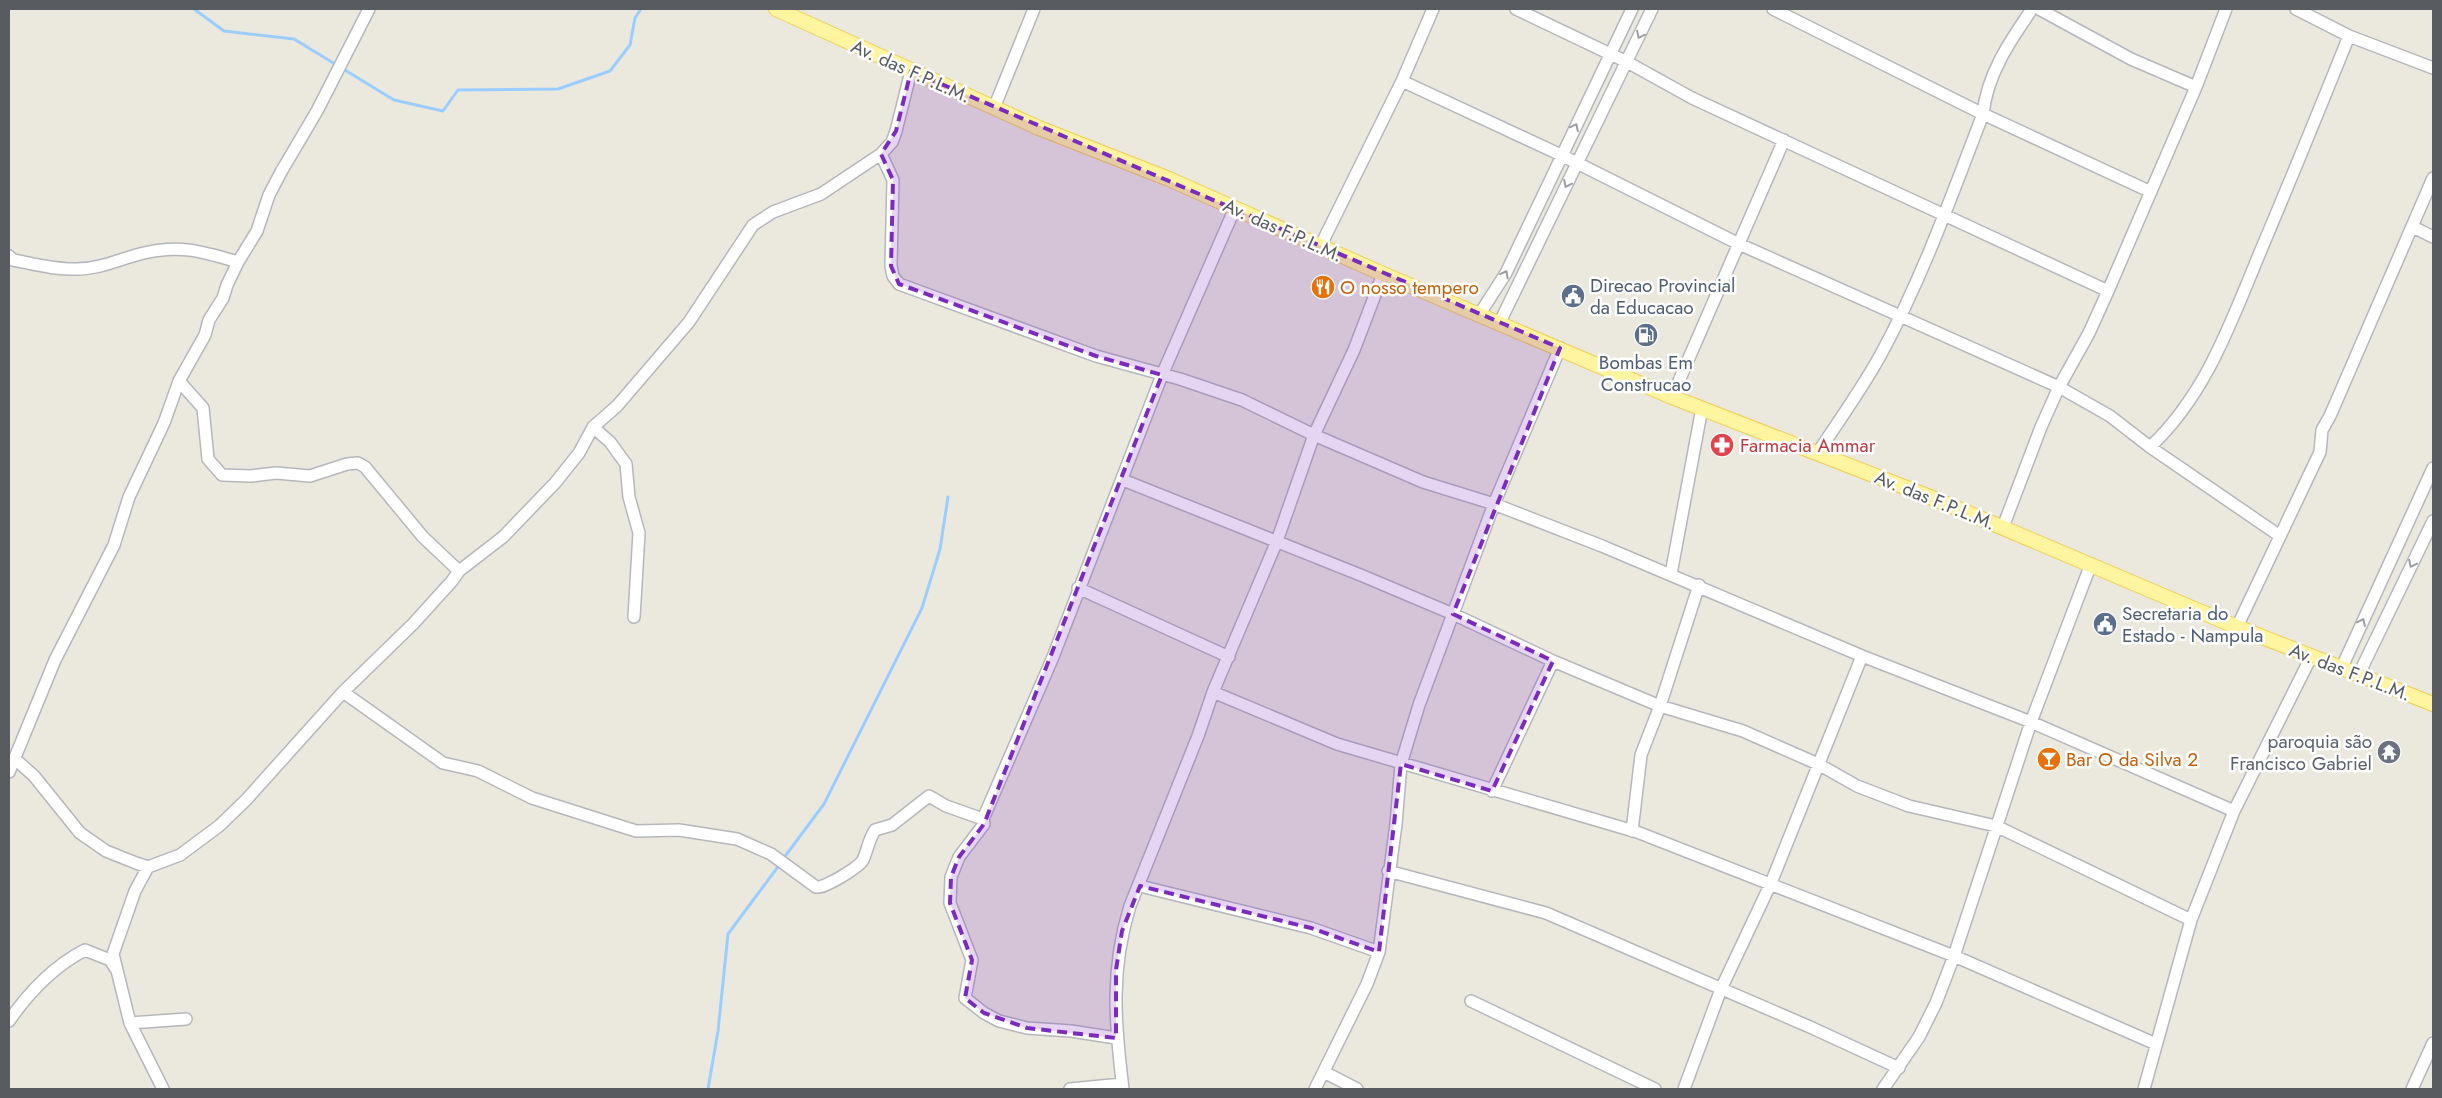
<svg xmlns="http://www.w3.org/2000/svg" width="2442" height="1098" viewBox="0 0 2442 1098" font-family="Jost,sans-serif">
<style>
.lines{fill:none;stroke-linecap:round;stroke-linejoin:round}
.stream{stroke:#9bceff;stroke-width:3}
.minor-casing{stroke:#b5b7bc;stroke-width:14}
.major-casing{stroke:#f2cd51;stroke-width:16}
.minor{stroke:#fff;stroke-width:11}
.major{stroke:#fff4a0;stroke-width:14}
.oneway{stroke:#9b9da0}
.marked{fill:#7b2cbf;fill-opacity:0.2;stroke:#7b2cbf;stroke-width:4;stroke-dasharray:10 6;stroke-linejoin:round}
.labels{text-anchor:middle;dominant-baseline:central;stroke-width:5;stroke-linejoin:round;paint-order:stroke}
.street-label{font-size:19px;fill:#585b60;stroke:#fff}
.service-label{font-size:19px;fill:#4e5e75;stroke:#fff;text-anchor:start}
.food-label{font-size:19px;fill:#c56008;stroke:#fff;text-anchor:start}
.health-label{font-size:19px;fill:#be3a42;stroke:#fff;text-anchor:start}
.worship-label{font-size:19px;fill:#5b616d;stroke:#fff;text-anchor:end}
</style>
<rect width="100%" height="100%" fill="#ebe9de"/>
<g class="lines">
<path class="stream" d="M194 9 224 31 294 39 394 100 443 111 458 90 558 89 610 71 630 45 635 18 641 9
M783 859 824 804 922 608 940 549 948 497
M708 1089 718 1031 728 934 780 864"/>
<g class="minor-casing">
<path id="minor" d="M1516 9 1627 62 1692 98 2108 291
M1773 9 1983 114 2151 192
M2039 9 2131 59 2196 87
M2296 9 2349 36 2433 68
M1402 81 1561 155 1739 244 2059 387 2110 416 2150 447C2207 394 2232 319 2261 250 2291 179 2320 108 2349 36
M994 108 1034 9
M881 154 893 180 891 266 893 276 899 284 1096 356 1180 379 1242 400 1314 435 1423 482 1494 504 1602 546 1862 656 2031 722 2234 811
M2413 227 2433 237
M1320 247 1402 81 1433 9
M9 256 13 260C34 264 56 270 77 269 101 269 122 258 144 253 180 244 204 252 238 262
M1479 315 1506 273 1632 9
M1499 324 1652 9
M179 381 203 408 208 459 222 475 251 476 276 473 310 476 347 464 358 463 365 467 423 537 459 571
M1672 397 1784 140
M593 427 610 442 626 464 629 497 639 533 634 617
M2150 447 2280 536
M1818 452C1839 421 1861 390 1880 356 1922 279 1952 195 1983 114 1987 74 2010 41 2032 9
M1123 480 1363 576 1453 614 1553 661 1660 706 1743 731 1818 764 1857 786 1909 806 1996 826 2191 920
M2003 527 2041 427 2059 387 2089 333 2108 291 2196 87 2226 9
M1671 574 1702 408
M1078 588 1229 657
M2237 627 2320 452 2322 430 2330 416 2433 178
M2342 667 2433 468
M2359 674 2433 521
M343 692 443 763 478 771 532 798 636 831 679 830 737 839 771 854 816 887C824 889 859 867 863 860 868 849 868 841 875 830L892 825 929 796 946 806 983 819
M1213 692 1337 744 1637 832 1954 956 2156 1044
M15 759 34 776 80 833 106 851 136 863 148 867 180 855 219 826 246 800 343 692 413 624 452 581 459 571 503 537 555 483 579 453 593 427 617 406 689 322 753 225 773 212 821 194 881 154 892 142 896 131 911 71
M9 772 55 660 114 545 129 497 164 423 179 381 205 335 209 320 223 298 227 285 238 262 257 231 269 195 281 172 317 111 369 9
M1492 791 1553 661
M1632 831 1641 755 1660 706 1699 585
M148 867 135 891 113 954 130 1023 163 1089
M1388 871 1546 913 1810 1027 1899 1068
M1140 886 1311 928 1379 952
M1471 1001 1655 1089
M9 1021C29 992 54 966 85 950L110 960 116 969
M130 1023 186 1019
M1116 1038 1071 1031 1027 1028 999 1021 984 1013 965 998 972 960 950 903 951 877 959 857 984 824 983 819 1053 657 1162 375 1235 208
M1324 1072 1357 1089
M1070 1089 1122 1084
M1123 1089C1115 1024 1110 970 1130 906L1198 736 1213 692 1277 541 1314 435 1354 350 1383 274
M1315 1089 1367 984 1379 952 1396 824 1401 764 1419 705 1494 504 1560 348
M1684 1089 1721 989 1771 883 1862 656
M1883 1089 1919 1037 1936 1003 1954 956 2031 722 2091 564
M2144 1089 2191 920 2234 811 2311 657
M2412 1089 2433 1043"/>
</g>
<g class="major-casing">
<path id="major" d="M776 9 1039 128 1169 179 1383 274 1672 397 1935 499 2237 627 2433 704"/>
</g>
<use href="#minor" class="minor"/>
<use href="#major" class="major"/>
</g>
<defs><path id="oneway-chevron" d="M-2-3.5L2.5 0L-2 3.5" fill="none" stroke-width="1.6" stroke-linecap="round" stroke-linejoin="round" transform="scale(1.25)"/></defs>
<g class="oneway">
<use href="#oneway-chevron" transform="translate(1640 35) rotate(116)"/>
<use href="#oneway-chevron" transform="translate(1575 127) rotate(-64)"/>
<use href="#oneway-chevron" transform="translate(1567 184) rotate(116)"/>
<use href="#oneway-chevron" transform="translate(1505 274) rotate(-61)"/>
<use href="#oneway-chevron" transform="translate(2412 564) rotate(116)"/>
<use href="#oneway-chevron" transform="translate(2362 622) rotate(-65)"/>
</g>
<path class="marked" d="M911 71 1560 348 1453 614 1553 661 1492 791 1401 764 1379 952 1311 928 1140 886 1122 931 1116 970V1038L1027 1028 984 1013 965 998 972 960 950 903 951 877 959 857 984 824 1162 375 1096 356 899 284 891 266 893 180 881 154 896 131Z"/>
<defs>
<g id="restaurant-disc" transform="scale(1.25)"><circle r="9.5" fill="#e8710a" stroke="#fff"/><path d="M-5-6h1v4h1v-4h1v4h1v-4h1v5L-1.5 .5V6h-2V.5L-5-1ZM5-6V6H3V1.5H1.5Q1.5-4 5-6Z" fill="#fff"/></g>
<g id="civic-disc" transform="scale(1.25)"><circle r="9.5" fill="#5c6f8a" stroke="#fff"/><path d="M-.6-6.5H3V-4.5H.6V-3L4-1V1h2V6H-6V1h2V-1L-.6-3ZM-1.2 2.5V6h2.4V2.5Z" fill="#fff"/></g>
<g id="fuel-disc" transform="scale(1.25)"><circle r="9.5" fill="#5c6f8a" stroke="#fff"/><path d="M-5.5-6h7V0h2V4h1.3V-2.5L3-4.5l.8-.8L6-3V5H2.5V1h-1V6h-7ZM-4.2-4.7v3.2H.2V-4.7Z" fill="#fff"/></g>
<g id="pharmacy-disc" transform="scale(1.25)"><circle r="9.5" fill="#e0444e" stroke="#fff"/><path d="M-2-6h4v4h4v4h-4v4h-4v-4h-4v-4h4Z" fill="#fff"/></g>
<g id="temple-disc" transform="scale(1.25)"><circle r="9.5" fill="#6b7280" stroke="#fff"/><path d="M0-6L5-2H3V0L6.5 2.5H4V6H1.5V3h-3V6H-4V2.5H-6.5L-3 0V-2H-5Z" fill="#fff"/></g>
<g id="bar-disc" transform="scale(1.25)"><circle r="9.5" fill="#e8710a" stroke="#fff"/><path d="M-6-5H6L.8 .8V4.5H3.5V6h-7V4.5H-.8V.8Z" fill="#fff"/></g>
</defs>
<g fill-rule="evenodd">
<use href="#restaurant-disc" x="1323" y="287"/>
<use href="#civic-disc" x="1573" y="296"/>
<use href="#fuel-disc" x="1646" y="335"/>
<use href="#pharmacy-disc" x="1722" y="445"/>
<use href="#civic-disc" x="2105" y="624"/>
<use href="#temple-disc" x="2389" y="752"/>
<use href="#bar-disc" x="2049" y="759"/>
</g>
<g class="labels">
<g class="street-label">
<text transform="translate(911 71) rotate(24)">Av. das F.P.L.M.</text>
<text transform="translate(1283 230) rotate(24)">Av. das F.P.L.M.</text>
<text transform="translate(1935 500) rotate(22)">Av. das F.P.L.M.</text>
<text transform="translate(2350 672) rotate(21)">Av. das F.P.L.M.</text>
</g>
<g class="service-label">
<text x="1590" y="285">Direcao Provincial<tspan x="1590" dy="22">da Educacao</tspan></text>
<text x="1646" y="362" text-anchor="middle">Bombas Em<tspan x="1646" dy="22">Construcao</tspan></text>
<text x="2122" y="613">Secretaria do<tspan x="2122" dy="22">Estado - Nampula</tspan></text>
</g>
<g class="food-label">
<text x="1340" y="287">O nosso tempero</text>
<text x="2066" y="759">Bar O da Silva 2</text>
</g>
<g class="health-label">
<text x="1740" y="445">Farmacia Ammar</text>
</g>
<g class="worship-label">
<text x="2372" y="741">paroquia são<tspan x="2372" dy="22">Francisco Gabriel</tspan></text>
</g>
</g>
<rect width="2442" height="1098" fill="none" stroke="#585b60" stroke-width="20"/>
</svg>
